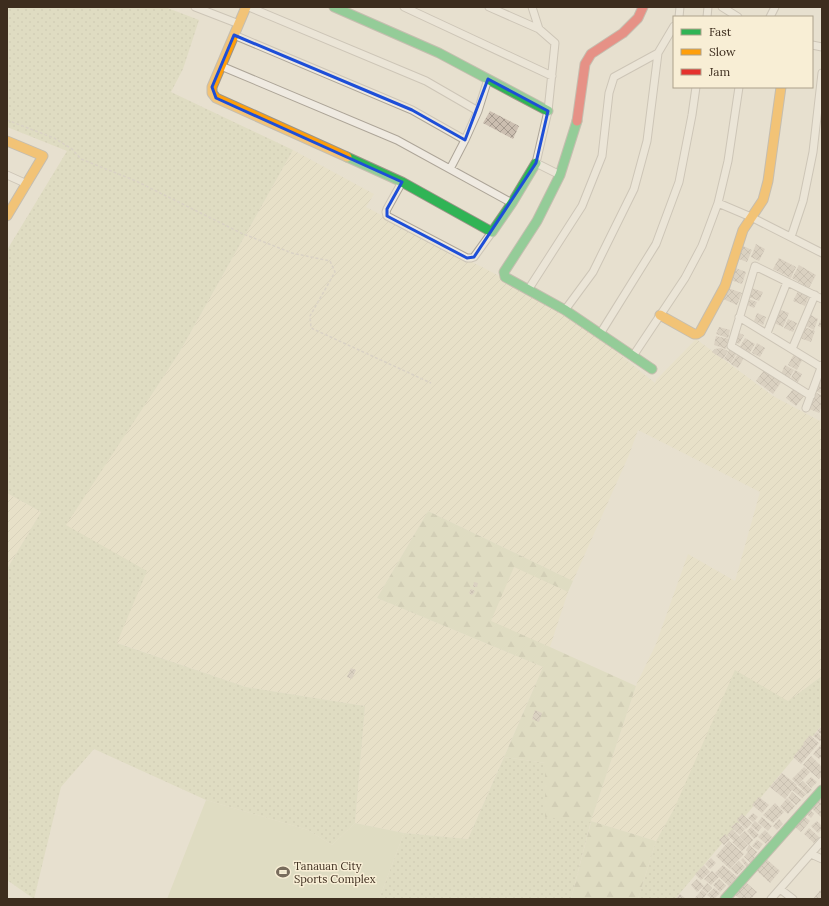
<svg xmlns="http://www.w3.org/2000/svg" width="829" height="906" viewBox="0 0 829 906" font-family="Lora,serif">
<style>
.farmland{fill:url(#farmland-furrows)}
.grass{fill:url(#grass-dots)}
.forest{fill:url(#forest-firs)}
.pitch{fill:#d6d7b1}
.building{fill:url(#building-cross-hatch)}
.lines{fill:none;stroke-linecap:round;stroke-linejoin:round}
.street-casing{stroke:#ada598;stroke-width:9}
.fast-casing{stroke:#9c9488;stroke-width:11}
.slow-casing{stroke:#9c9488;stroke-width:11}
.jam-casing{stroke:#9c9488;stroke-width:11}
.path{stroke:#c8c1b7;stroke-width:1.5;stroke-dasharray:3 2;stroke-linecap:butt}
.street{stroke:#efeae1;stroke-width:7}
.fast{stroke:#30b455;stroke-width:9}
.slow{stroke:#ff9f0a;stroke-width:9}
.jam{stroke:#e5322d;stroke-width:9}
.marked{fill:none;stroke:#1d4ed8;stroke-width:3;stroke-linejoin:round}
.labels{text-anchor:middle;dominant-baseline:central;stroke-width:3;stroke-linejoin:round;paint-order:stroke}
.poi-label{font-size:11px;fill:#3d2d1e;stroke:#f8eed5;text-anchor:start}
</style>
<defs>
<pattern id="farmland-furrows" width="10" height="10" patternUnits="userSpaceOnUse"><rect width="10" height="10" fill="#e7dfbf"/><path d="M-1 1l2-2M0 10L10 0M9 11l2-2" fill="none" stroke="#c7c0a4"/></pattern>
<pattern id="grass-dots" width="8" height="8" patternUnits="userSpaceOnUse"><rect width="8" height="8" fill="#d6d7b1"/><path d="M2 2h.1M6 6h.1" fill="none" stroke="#b9b998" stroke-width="1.8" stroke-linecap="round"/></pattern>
<pattern id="forest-firs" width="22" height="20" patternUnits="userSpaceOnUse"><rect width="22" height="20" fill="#d6d7b1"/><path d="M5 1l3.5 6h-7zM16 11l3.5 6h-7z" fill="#b9b998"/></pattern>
<pattern id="building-cross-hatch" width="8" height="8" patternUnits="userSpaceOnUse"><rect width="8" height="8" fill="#cbbeb0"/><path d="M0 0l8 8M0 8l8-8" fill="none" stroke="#a69b8f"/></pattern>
</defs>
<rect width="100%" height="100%" fill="#e7e0cf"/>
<path class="farmland" d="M293 150 374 194 366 207 565 310 655 383 657 379 696 339 773 396 820 421 822 417V676L788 701 674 809 656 841 591 821 637 683 656 644 688 554 735 581 760 492 638 430 629 455 573 581 428 511 377 598 543 667 468 839 404 833 355 823 365 706 246 687 115 642 65 525 179 353Z
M7 493 41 512 7 569Z
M514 566 568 592 550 647 490 622Z"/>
<path class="grass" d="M7 7H165L199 20 183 69 171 92 293 150 179 353 66 525 147 571 117 643 246 687 365 706 355 823 332 845 308 830 206 800 94 749 61 787 34 899 7 880V569L41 512 7 493V250L67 151 7 127Z
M735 670 788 701 822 676V725L675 899H638L656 841 674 809Z
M504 757 545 763 591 821 571 899H379L404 833 468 839Z"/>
<path class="forest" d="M428 511 573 581 568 592 514 567 491 621 550 647 636 686 591 821 656 841 638 899H571L591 822 545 817V763L504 757 543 667 377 598Z"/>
<path class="pitch" d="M206 800 308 830 332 845 355 823 404 833 379 899H167Z"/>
<path class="building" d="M490 111 519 126 513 139 483 123Z
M756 244 765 249 759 261 751 257Z
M741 245 752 250 747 262 736 258Z
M779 258 796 267 791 278 773 269Z
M799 265 816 275 809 288 792 278Z
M733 267 746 272 742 284 728 279Z
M728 288 742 293 737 305 723 299Z
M752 288 763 292 759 301 749 297Z
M799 289 810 293 805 306 793 301Z
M749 299 757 302 754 308 747 305Z
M778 309 789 313 783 327 772 322Z
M757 313 766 317 763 325 754 321Z
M809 314 818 319 814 330 804 325Z
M822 316V328L818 326Z
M788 319 797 323 793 332 784 328Z
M719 327 730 330 728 338 716 334Z
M804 327 815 331 811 342 800 338Z
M739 333 744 335 739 344 735 342Z
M716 336 729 339 726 349 714 345Z
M745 338 755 344 749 354 739 348Z
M757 343 765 348 760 357 752 353Z
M721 348 728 351 723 359 712 352 715 349Z
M730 349 737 353 731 363 724 359Z
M739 352 745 356 738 368 731 364Z
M795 352 804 356 797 370 788 365Z
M785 365 794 370 789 379 781 374Z
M765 369 782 381 773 394 756 381Z
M795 370 802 374 798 382 791 378Z
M822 370V394L814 390Z
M794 388 804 396 796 406 786 398Z
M814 392 822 395V406L819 413 807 408Z
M474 582 478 583 477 587H473Z
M471 589 475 591 472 595 469 593Z
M351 668 356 670 352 679 347 677Z
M535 710 542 713 539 722 532 719Z
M822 726V735L817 731Z
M817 732 822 737V739L820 741 813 736Z
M810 735 819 743 812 751 803 743Z
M822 743V756L819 759 813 754Z
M804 744 812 751 801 764 793 757Z
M811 756 822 767V776L819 779 803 765Z
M804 767 810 772 798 785 792 779Z
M782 773 797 785 796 786 806 794 802 798 792 790 785 799 770 787Z
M811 777 817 782 811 788 806 782Z
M803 781 812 790 807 794 798 785Z
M792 792 801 800 796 805 788 798Z
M822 796V818L810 807Z
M759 797 769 805 762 813 752 805Z
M787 798 795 806 788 814 780 807Z
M775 803 784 812 773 823 763 815Z
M808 808 814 814 811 818 805 812Z
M753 813 758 817 753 822 748 818Z
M742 814 752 823 746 829 737 820Z
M803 815 810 821 801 832 794 826Z
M762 817 772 826 768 831 758 822Z
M779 819 783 824 777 830 773 826Z
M755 821 762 827 758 832 751 826Z
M817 821 822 826V829L818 833 811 826Z
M737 822 745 829 740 835 731 827Z
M751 827 759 835 754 839 747 831Z
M809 828 819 837 814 843 804 834Z
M732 829 748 845 742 851 732 842 734 841 727 835Z
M765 830 772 837 766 844 758 837Z
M745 831 753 840 749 845 740 836Z
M725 834 730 839 724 845 719 840Z
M757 840 763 844 758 850 752 846Z
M729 841 744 854 730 869 716 856Z
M749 845 757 852 754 857 746 850Z
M748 852 755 858 751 863 744 857Z
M764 857 780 871 770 883 754 868Z
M711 858 716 863 710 869 705 864Z
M743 858 749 865 747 867 741 860Z
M739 861 745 867 737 875 731 869Z
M704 865 710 872 701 880 695 874Z
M723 865 737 877 729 886 715 873Z
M712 871 719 877 711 885 704 879Z
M697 879 704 886 697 892 691 885Z
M719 879 726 886 720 892 713 885Z
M743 880 757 892 751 899H740L732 892Z
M707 883 712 888 707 893 702 889Z
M714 888 720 893 714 899H712L707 895Z
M822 888V899H813Z
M702 890 707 894 702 899H694Z
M680 894 686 899H675Z"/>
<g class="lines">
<g class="street-casing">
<path id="street" d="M195 7 239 24
M249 7 426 81 478 111 465 140
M404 7 552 76
M489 7 539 29
M532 7 539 29 555 43 548 111 536 163 560 175
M722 7 738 17
M679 17 680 7
M707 17 708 7
M770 17 775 7
M234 35 412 110 465 140 450 169
M812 45 822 47
M221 66 397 140 512 203
M478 111 488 79
M7 175 27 184
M402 182 387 209 386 212 387 216 467 258H471L474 257 492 232
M718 203 751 217 822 253
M791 237 803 201 813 152 822 73
M528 290 582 206 602 156 609 93 614 77 658 53
M565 310 593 272 634 189 647 141 658 53 674 26
M739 317 821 367
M767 333 787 282
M600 334 656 244 679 182 692 115 696 87
M792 349 815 295
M633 356 685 278 702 246 718 203 728 161 739 87
M811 396 731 346 755 266 822 299
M806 408 822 365
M811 854 822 859
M780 889 793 899
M771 899 822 841"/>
</g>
<g class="fast-casing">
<path id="fast" d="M334 7 439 53 548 111
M577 121 560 175 537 221 504 272 505 277 565 310 652 369
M347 157 402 182 492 232 512 203 536 163
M725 899 822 790"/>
</g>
<g class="slow-casing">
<path id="slow" d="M246 7 212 87V93L216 98 347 157
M7 141 43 156 7 216
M660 315 694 334H697L700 332 725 286 743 230 763 200 768 181 781 87"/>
</g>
<g class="jam-casing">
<path id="jam" d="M577 121 585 64 591 54 623 33 638 18 643 7"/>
</g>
<path class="path" d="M7 120 54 138 72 149 81 159 136 181 241 233 292 253 330 261 335 272 310 316 311 328 431 383"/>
<use href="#street" class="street"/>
<use href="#fast" class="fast"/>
<use href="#slow" class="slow"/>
<use href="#jam" class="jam"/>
</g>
<path d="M0 0H829V906H0ZM234 35 412 110 465 140 488 79 548 111 536 163 474 257 467 258 387 216V209L402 182 216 98 212 87Z" fill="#e7e0cf" fill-opacity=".55" fill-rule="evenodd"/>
<path class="marked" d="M234 35 412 110 465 140 488 79 548 111 536 163 474 257 467 258 387 216V209L402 182 216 98 212 87Z"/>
<defs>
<g id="stadium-bare" transform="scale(1.08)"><path d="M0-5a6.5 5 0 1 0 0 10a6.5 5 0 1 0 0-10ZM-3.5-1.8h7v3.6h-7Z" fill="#786c5c" stroke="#f8eed5" stroke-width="2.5" paint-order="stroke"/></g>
</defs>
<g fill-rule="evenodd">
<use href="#stadium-bare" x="283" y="872"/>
</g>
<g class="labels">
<g class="poi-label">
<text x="294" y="866">Tanauan City<tspan x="294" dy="13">Sports Complex</tspan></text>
</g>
</g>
<rect width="829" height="906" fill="none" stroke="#3d2d1e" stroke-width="16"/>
<rect x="673" y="16" width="140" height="72" fill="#f8eed5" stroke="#ada18c"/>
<rect x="681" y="29" width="20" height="6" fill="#30b455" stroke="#ada18c"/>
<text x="709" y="36" font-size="12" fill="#3d2d1e">Fast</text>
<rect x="681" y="49" width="20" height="6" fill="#ff9f0a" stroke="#ada18c"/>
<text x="709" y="56" font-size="12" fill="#3d2d1e">Slow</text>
<rect x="681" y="69" width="20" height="6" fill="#e5322d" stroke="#ada18c"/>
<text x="709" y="76" font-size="12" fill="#3d2d1e">Jam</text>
</svg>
